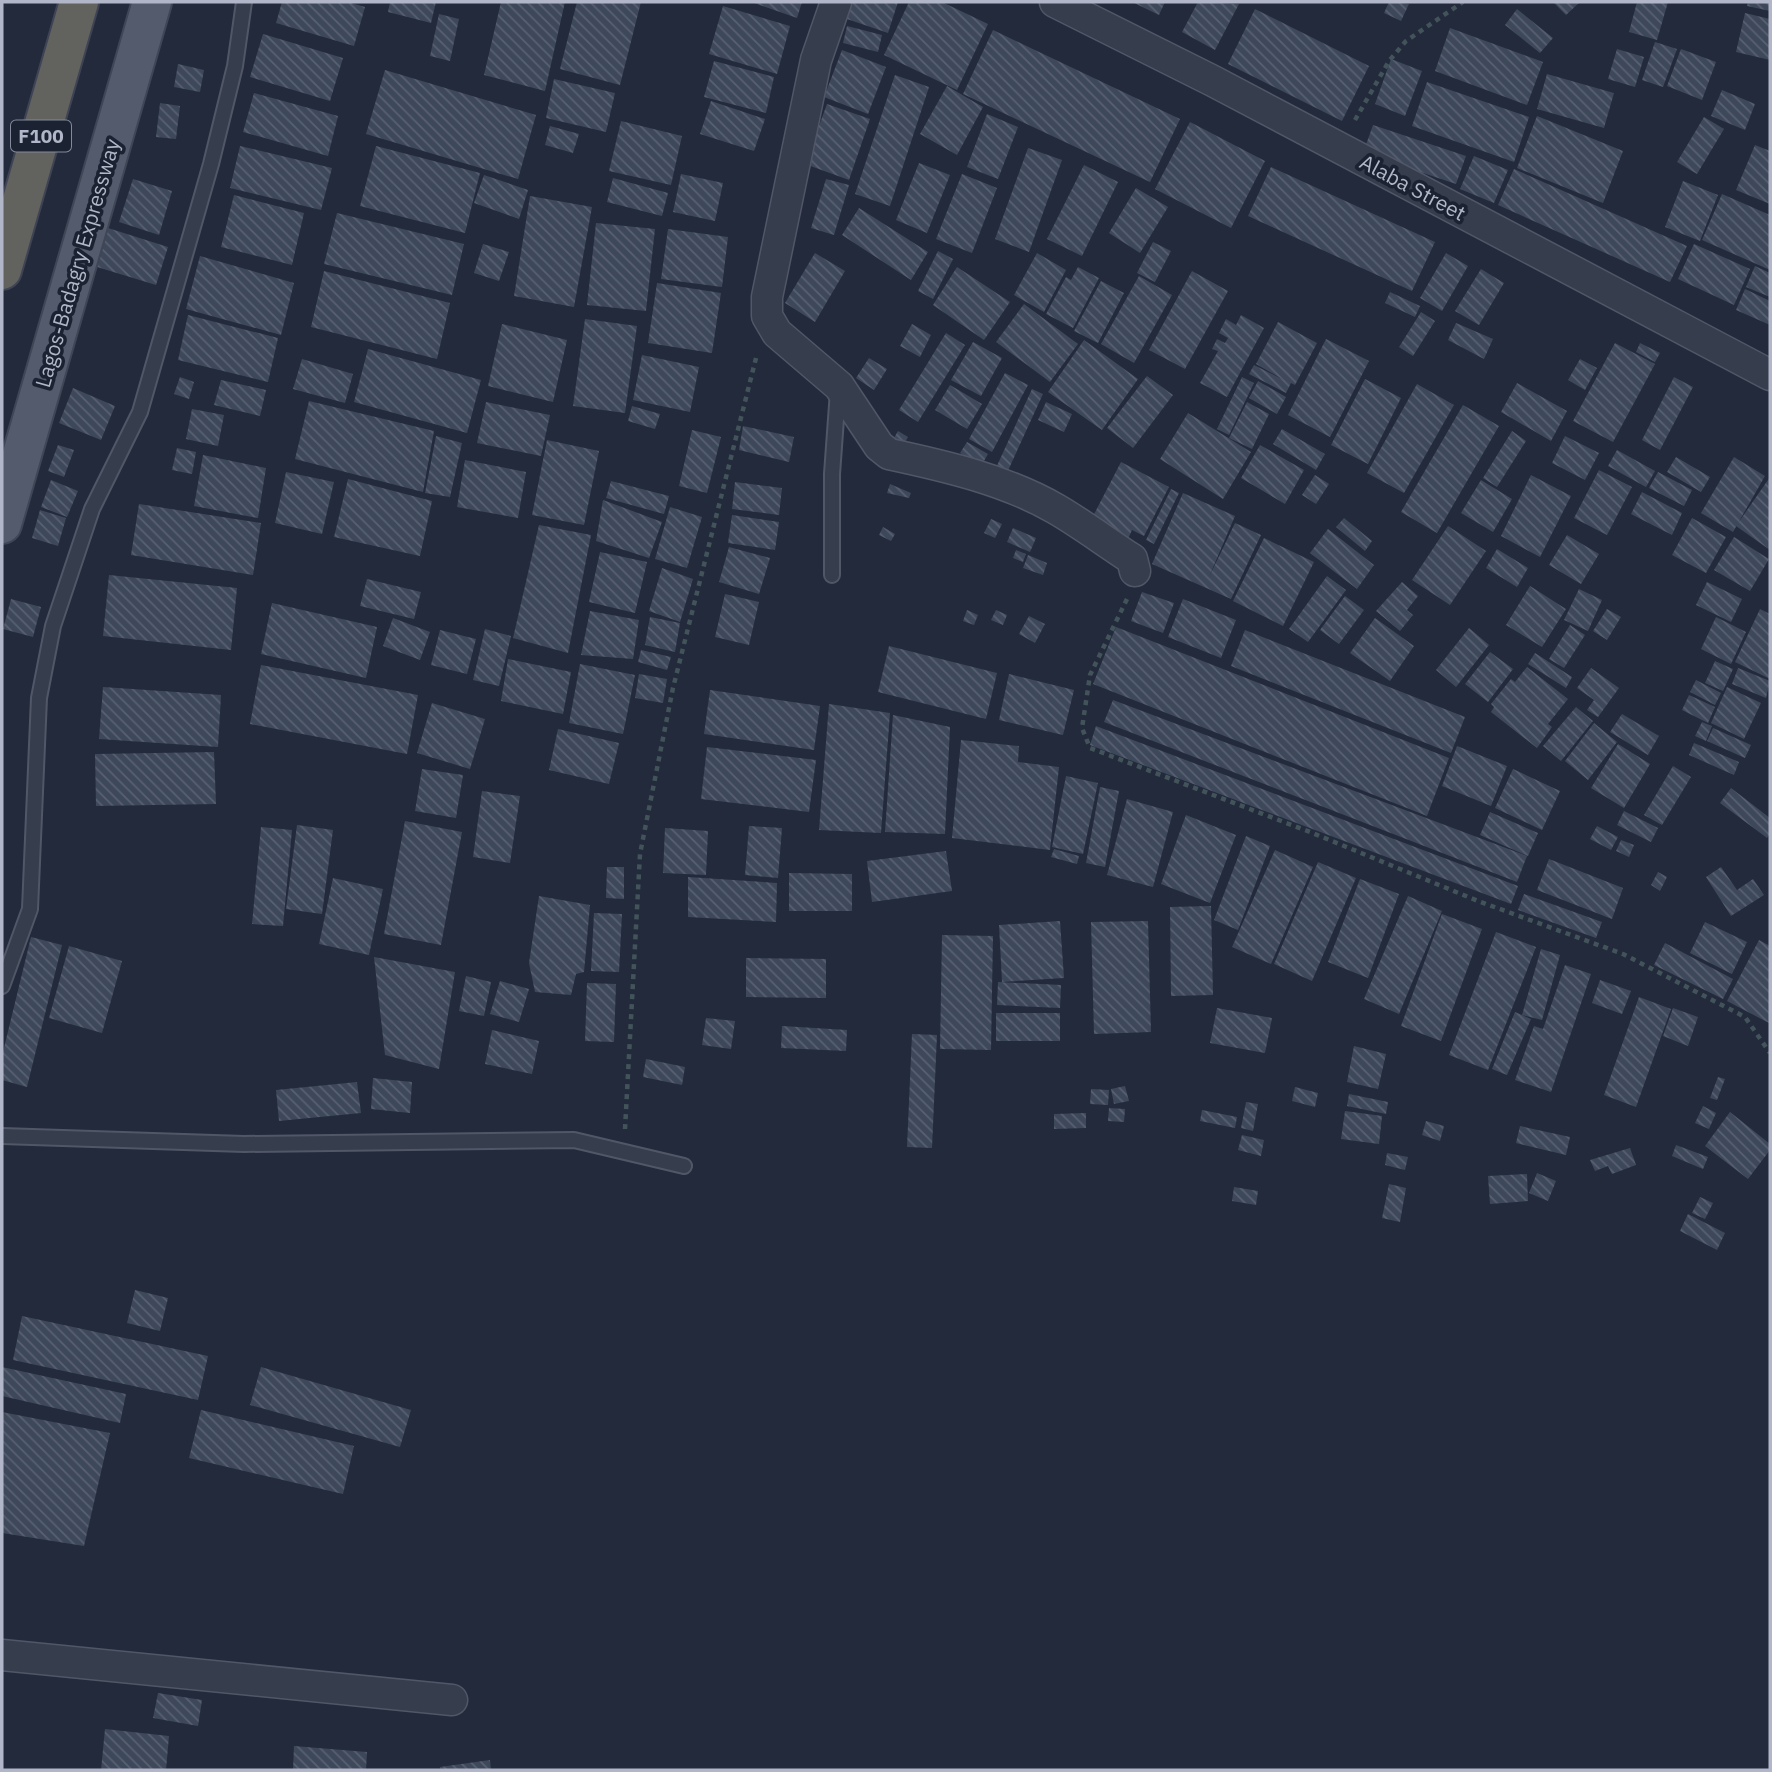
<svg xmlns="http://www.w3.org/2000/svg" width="1772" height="1772" viewBox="0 0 1772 1772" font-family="'IBM Plex Sans',sans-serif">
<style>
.building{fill:url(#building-back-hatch)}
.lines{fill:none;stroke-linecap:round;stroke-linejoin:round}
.service-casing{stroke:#515767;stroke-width:18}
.minor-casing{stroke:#515767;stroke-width:33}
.primary-casing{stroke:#3f4655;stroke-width:42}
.trunk-casing{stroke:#3e4454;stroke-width:42}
.path{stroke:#42545a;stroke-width:4.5;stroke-dasharray:5 5;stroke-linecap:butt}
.service{stroke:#363d4c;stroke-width:14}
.minor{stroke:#363d4c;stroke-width:30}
.primary{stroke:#535b6c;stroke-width:38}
.trunk{stroke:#62625f;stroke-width:38}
.labels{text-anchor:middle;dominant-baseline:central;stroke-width:7;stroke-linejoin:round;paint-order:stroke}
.shield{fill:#1b2231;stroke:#848a9b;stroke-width:2}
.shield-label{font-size:19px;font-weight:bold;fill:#b1b7c8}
.street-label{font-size:21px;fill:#b1b7c8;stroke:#1b2231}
</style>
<defs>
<pattern id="building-back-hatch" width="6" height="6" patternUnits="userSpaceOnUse" patternTransform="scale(1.75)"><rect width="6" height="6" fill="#3e485b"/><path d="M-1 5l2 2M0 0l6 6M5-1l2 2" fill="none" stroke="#586071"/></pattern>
</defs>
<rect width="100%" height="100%" fill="#222a3c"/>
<path class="building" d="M282 2H348L365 7 354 46 276 23Z
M390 2H436L431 23 388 12Z
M501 2H565L545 91 484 75Z
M577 2H641L620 85 560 69Z
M751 2H802L797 18Z
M849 2H898L888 33 844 18Z
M909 2H942L988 24 957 90 884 55Z
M1132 2H1165L1159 15Z
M1198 2 1239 4 1215 50 1182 32Z
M1389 2 1409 4 1401 21 1384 13Z
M1553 2H1580L1566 15Z
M1637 2H1668L1657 40 1629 32Z
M1748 2H1770V11L1747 6Z
M723 6 790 26 777 74 709 54Z
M1255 9 1369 66 1342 121 1228 64Z
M1517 9 1553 38 1540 53 1505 25Z
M1745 13 1770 19V60L1736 52Z
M439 14 459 19 450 61 430 56Z
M847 26 882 35 878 52 843 43Z
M1450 28 1543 62 1527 105 1435 71Z
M993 30 1180 119 1150 182 963 94Z
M263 34 343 58 330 101 250 77Z
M1655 42 1677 49 1663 87 1642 80Z
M1617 49 1644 57 1635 87 1608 79Z
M1681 49 1716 62 1702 100 1667 86Z
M842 50 886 67 868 114 824 97Z
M1391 59 1422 71 1405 116 1375 104Z
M714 61 774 77 766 113 704 97Z
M178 64 204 70 200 92 174 87Z
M385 70 536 115 518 179 366 134Z
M1547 74 1614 93 1604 128 1537 109Z
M895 75 929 87 890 206 855 194Z
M554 79 615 93 606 132 546 118Z
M1427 82 1529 117 1514 162 1412 126Z
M947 86 983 107 957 155 920 134Z
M1722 90 1755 104 1745 130 1711 116Z
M254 93 338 116 328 156 243 132Z
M711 101 765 119 754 151 700 134Z
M160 103 180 106 176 139 156 137Z
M827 104 870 119 849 180 805 164Z
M987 114 1018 127 998 179 967 167Z
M1537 116 1623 151 1603 203 1517 168Z
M1704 117 1724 129 1697 174 1677 162Z
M621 121 682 136 671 185 609 171Z
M1190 122 1265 161 1231 228 1155 189Z
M1373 125 1466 156 1456 184 1363 153Z
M550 126 579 134 573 153 545 145Z
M1755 145 1770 151V204L1736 190Z
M240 146 332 168 321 210 230 188Z
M376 146 480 173 465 233 360 206Z
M1028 148 1062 160 1029 252 995 239Z
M1474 156 1508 170 1494 203 1460 189Z
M919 163 950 175 927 233 896 220Z
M1084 165 1118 182 1082 256 1047 239Z
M1271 167 1435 242 1412 291 1248 216Z
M1514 169 1687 246 1670 282 1498 205Z
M681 174 723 183 715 221 673 212Z
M962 174 997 188 972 253 936 239Z
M484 175 528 190 519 219 474 203Z
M613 178 668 193 662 216 607 202Z
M133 179 172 191 159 235 119 222Z
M826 179 849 185 834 235 811 228Z
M1683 181 1718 195 1700 241 1665 227Z
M1136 188 1168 207 1140 253 1109 233Z
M1722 194 1770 215V270L1702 240Z
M234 195 304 213 292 265 221 247Z
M530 196 592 207 574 307 514 296Z
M859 208 928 252 911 280 842 235Z
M337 213 464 244 452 295 324 264Z
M596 223 655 229 646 311 587 305Z
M108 228 168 247 156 285 97 267Z
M668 229 728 237 722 287 661 279Z
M1153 242 1171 251 1155 282 1137 273Z
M483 244 509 252 499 281 474 273Z
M1694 244 1750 269 1734 305 1678 279Z
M938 251 953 259 933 299 918 291Z
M815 253 845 271 815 322 785 303Z
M1037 253 1066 270 1044 312 1014 295Z
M1446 253 1468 266 1442 311 1420 298Z
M200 256 294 283 281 335 186 309Z
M1755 266 1770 273V297L1746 287Z
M957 267 1010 302 984 340 933 305Z
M1078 267 1099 278 1073 328 1046 314 1066 277 1071 280Z
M1481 269 1504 283 1479 325 1455 311Z
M324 271 450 303 437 359 311 327Z
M1192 271 1228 291 1185 369 1149 350Z
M1139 276 1172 295 1134 363 1101 344Z
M1101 281 1124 293 1098 343 1074 331Z
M657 283 721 293 712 353 648 343Z
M1745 289 1770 301V325L1736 310Z
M1390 292 1420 306 1415 317 1385 303Z
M1024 304 1078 344 1050 382 996 342Z
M1421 312 1435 321 1413 356 1399 347Z
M188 315 278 338 268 382 178 360Z
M1241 315 1264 328 1227 397 1200 383 1218 351 1212 349 1217 339 1225 343 1228 338 1219 333 1226 319 1236 325Z
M585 319 637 326 625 413 573 406Z
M1278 322 1317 343 1295 385 1291 383 1286 393 1249 374 1254 365 1284 380 1256 364Z
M1456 323 1493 339 1484 359 1448 340Z
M502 324 567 340 553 402 488 386Z
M912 324 931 335 920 357 900 346Z
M946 333 965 345 918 422 899 410Z
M1326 339 1369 361 1330 437 1288 415Z
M1084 340 1138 379 1102 430 1048 392Z
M973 342 1002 358 981 396 951 380Z
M1615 343 1655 364 1613 442 1573 421Z
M1640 343 1660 353 1655 362 1636 352Z
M368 349 481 380 467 433 354 402Z
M642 355 699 367 690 412 633 400Z
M869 358 887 369 874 390 856 378Z
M302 359 353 374 345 403 293 389Z
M1580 359 1597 368 1585 390 1568 380Z
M1005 373 1028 385 992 452 969 439Z
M1147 376 1173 395 1133 448 1107 428Z
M180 377 194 382 189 399 174 394Z
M1242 377 1254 383 1229 435 1217 429Z
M1674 377 1693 387 1660 450 1642 440Z
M1365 379 1401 398 1368 464 1331 445Z
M221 380 266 390 260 416 214 405Z
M1258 381 1286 397 1277 414 1249 398Z
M1517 383 1567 411 1551 441 1501 412Z
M1417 384 1454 405 1404 493 1367 473Z
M950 385 982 404 967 429 935 410Z
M73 388 115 406 101 440 59 423Z
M1032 389 1043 394 1006 475 995 470Z
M309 401 434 431 423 492 295 459Z
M486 402 550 415 541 456 477 443Z
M1046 402 1072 414 1064 432 1038 420Z
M1247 402 1269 414 1252 449 1229 438Z
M1463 405 1499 426 1437 533 1401 512Z
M632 406 660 414 655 429 628 421Z
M192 409 224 415 218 446 186 439Z
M1188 413 1251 452 1223 499 1160 459Z
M743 426 794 437 789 462 739 450Z
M1282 429 1325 454 1316 470 1273 444Z
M692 430 721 437 707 493 679 486Z
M898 431 908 437 900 451 890 445Z
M1512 431 1526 441 1497 487 1483 478Z
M436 436 462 443 450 497 425 493Z
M1565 436 1599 453 1585 480 1552 463Z
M547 440 599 451 584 525 532 515Z
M967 442 988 454 981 466 960 453Z
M58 445 74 450 64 477 48 471Z
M1260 445 1304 470 1285 504 1241 478Z
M177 448 196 452 192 474 172 470Z
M1617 450 1655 471 1646 487 1608 466Z
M203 455 266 468 258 518 194 506Z
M1676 457 1710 477 1701 492 1667 472Z
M1734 457 1765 476 1733 532 1701 513Z
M465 460 526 472 518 518 457 507Z
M1121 462 1169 487 1144 536 1132 530 1128 539 1091 520Z
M1599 470 1632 487 1607 535 1574 518Z
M286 472 334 482 322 534 275 523Z
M1658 472 1692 490 1684 506 1649 488Z
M1315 475 1329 484 1316 504 1302 495Z
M1531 475 1571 496 1540 557 1501 536Z
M1770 477V550L1736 526Z
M348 479 432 501 420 556 334 537Z
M51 480 78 491 67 517 41 507Z
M1481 480 1512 499 1493 532 1461 513Z
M611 481 669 496 664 514 606 498Z
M735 482 782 488 779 515 732 509Z
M890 484 911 493 909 498 887 493Z
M1171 489 1179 493 1154 544 1146 540Z
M1642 492 1682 513 1672 535 1631 514Z
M1183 493 1235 516 1209 577 1235 523 1261 535 1231 599 1152 564Z
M603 500 662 522 649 558 596 541Z
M139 504 261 523 253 575 131 555Z
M670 507 702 517 687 568 655 559Z
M40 510 66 518 58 546 32 538Z
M732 515 779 522 775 550 728 543Z
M1344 518 1372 541 1365 551 1336 527Z
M1692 518 1726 537 1706 573 1672 555Z
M991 519 1002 524 995 538 984 533Z
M539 525 591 535 568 653 513 638Z
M1448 526 1486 551 1450 605 1412 580Z
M883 527 895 534 891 541 879 535Z
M1013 528 1036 538 1030 552 1007 542Z
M1328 529 1374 565 1357 589 1310 553Z
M1567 535 1599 554 1581 584 1549 565Z
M1734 537 1769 559 1750 591 1714 570Z
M1264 538 1314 562 1283 626 1233 601Z
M729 547 770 558 759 594 719 582Z
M1497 549 1528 568 1517 587 1486 568Z
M1016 550 1026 554 1023 562 1013 558Z
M600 552 647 562 635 613 589 602Z
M1028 555 1047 563 1043 575 1023 568Z
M662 568 693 579 680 622 649 611Z
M109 575 237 588 231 650 103 636Z
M1327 576 1346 590 1308 642 1289 629Z
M367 579 421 592 414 619 360 606Z
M1402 582 1418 596 1407 610 1413 615 1400 631 1376 611Z
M1707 582 1742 599 1731 622 1696 605Z
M1530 586 1566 609 1542 647 1506 625Z
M1579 589 1602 600 1588 631 1564 620Z
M1142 592 1174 603 1163 633 1131 621Z
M725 594 759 602 749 645 715 637Z
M1345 596 1364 610 1339 644 1320 630Z
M11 599 41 607 33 637 3 629Z
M1183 599 1236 620 1221 658 1168 637Z
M272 603 377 627 366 678 261 654Z
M1607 609 1621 617 1607 640 1593 631Z
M1760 609 1770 614V679L1735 662Z
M967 610 978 615 974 625 963 621Z
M996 610 1007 615 1003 625 991 620Z
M590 611 639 620 633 659 581 655Z
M1029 616 1045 624 1035 643 1019 634Z
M650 617 680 623 675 652 645 645Z
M1716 617 1746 632 1731 664 1701 649Z
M393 618 430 632 420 660 383 646Z
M1375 618 1414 646 1390 681 1350 653Z
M1570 625 1585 635 1564 668 1549 659Z
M1116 627 1449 758 1427 816 1093 684Z
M1469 628 1489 645 1456 687 1436 670Z
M485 629 511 636 499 686 473 680Z
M440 630 476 639 467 674 431 665Z
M1245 630 1465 717 1451 753 1231 666Z
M889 646 997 673 986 719 878 692Z
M641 650 671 657 667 670 638 662Z
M1490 652 1513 669 1488 702 1465 684Z
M1535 653 1572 677 1566 688 1528 664Z
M508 659 571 672 563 714 501 701Z
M1715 661 1733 669 1723 691 1705 683Z
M580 664 635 675 623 734 569 723Z
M261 665 418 695 407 754 250 724Z
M1527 667 1568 699 1548 724 1552 727 1537 748 1491 712 1494 707 1491 704 1511 679 1515 682Z
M1591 668 1619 688 1598 717 1587 710 1594 700 1577 688Z
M1738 668 1770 681 1766 698 1732 684Z
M639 674 667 679 663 703 635 698Z
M1009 674 1074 690 1063 735 999 720Z
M1696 680 1721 693 1715 705 1690 692Z
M103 687 221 695 218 747 99 739Z
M1727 687 1761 703 1744 739 1711 723Z
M710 690 820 706 814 750 704 734Z
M1689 695 1715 707 1708 723 1682 710Z
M1113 700 1527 856 1517 882 1104 722Z
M432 703 485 719 470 769 417 753Z
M829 704 890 713 881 833 819 830Z
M1576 707 1593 721 1561 761 1543 746Z
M1622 714 1659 736 1648 755 1610 732Z
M893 715 950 727 945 834 885 832Z
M1702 722 1712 726 1706 741 1695 736Z
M1594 723 1617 742 1588 780 1565 761Z
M1096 726 1518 886 1511 904 1090 745Z
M1713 728 1751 745 1745 758 1707 741Z
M558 729 619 743 609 784 549 770Z
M961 740 1019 746 1018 762 1059 767 1050 850 952 838Z
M1694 743 1739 762 1734 775 1689 755Z
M1618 744 1650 764 1624 808 1591 788Z
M1457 746 1507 766 1491 806 1442 786Z
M707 747 816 760 809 812 701 799Z
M214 752 216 804 96 806 95 754Z
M1673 766 1691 777 1662 825 1644 815Z
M422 769 463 775 456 818 415 811Z
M1513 769 1560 791 1542 830 1495 808Z
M1066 776 1098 783 1083 854 1052 847Z
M1100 787 1119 791 1105 867 1086 863Z
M1731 788 1770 818V834L1767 838 1720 803Z
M482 791 520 796 510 863 473 857Z
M1127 799 1173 812 1153 887 1107 875Z
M1624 811 1658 828 1651 842 1617 825Z
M1490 812 1538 833 1528 856 1480 835Z
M1186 815 1236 835 1210 903 1161 884Z
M405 821 462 832 441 945 384 934Z
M297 825 333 830 322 914 286 909Z
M749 826 782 828 778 878 745 875Z
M1597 826 1618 837 1611 850 1590 839Z
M261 827 292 830 283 926 252 924Z
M665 828 708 831 706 875 663 873Z
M1246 836 1270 846 1238 930 1214 920Z
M1621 840 1634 845 1629 857 1616 851Z
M1054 849 1079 856 1077 864 1051 857Z
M1275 850 1313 867 1271 964 1232 947Z
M946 851 952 891 872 902 867 861Z
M1549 859 1623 888 1612 919 1537 890Z
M1318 862 1356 878 1312 981 1274 964Z
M607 867H624V899L606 898Z
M1721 867 1737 890 1753 879 1764 895 1731 916 1706 877Z
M1658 872 1667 877 1660 891 1651 885Z
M789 873 852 874V911H789Z
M688 877 777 883 776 922 688 917Z
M333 878 383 889 369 955 319 944Z
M1360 879 1399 894 1368 978 1328 962Z
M1524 894 1602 922 1596 938 1518 910Z
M539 896 590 905 584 972 576 974 571 995 535 992 529 963Z
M1408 896 1442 911 1399 1014 1364 999Z
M1211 906 1213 995 1171 996 1170 907Z
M594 913 622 914 619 972 591 971Z
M1442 914 1482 929 1441 1041 1401 1026Z
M1060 921 1064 978 1002 982 999 925Z
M1148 921 1151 1032 1094 1034 1091 922Z
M1705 922 1747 942 1732 974 1690 953Z
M1496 932 1536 947 1488 1070 1449 1055Z
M942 935 993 936 991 1050 940 1049Z
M31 937 62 945 27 1087 2 1080V1056Z
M1759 940 1770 946 1769 1023 1727 1001Z
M1665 943 1733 979 1723 999 1654 965Z
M69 946 122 961 102 1033 49 1018Z
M1541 949 1560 955 1542 1020 1522 1015Z
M374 957 455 972 439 1069 385 1055Z
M746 958 826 959V998L746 997Z
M1565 965 1591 974 1551 1092 1515 1080 1534 1026 1543 1029Z
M466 976 491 982 484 1016 459 1011Z
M1600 980 1631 991 1622 1014 1592 1003Z
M500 981 529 989 519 1022 490 1014Z
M998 982 1061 985 1060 1008 997 1005Z
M587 983 616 984 614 1042 585 1041Z
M1639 997 1671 1009 1636 1107 1604 1095Z
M1217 1008 1272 1018 1265 1053 1210 1043Z
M1673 1008 1698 1017 1688 1046 1663 1036Z
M1515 1012 1531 1019 1507 1075 1492 1069Z
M996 1013H1060V1041H996Z
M706 1018 735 1021 731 1049 702 1045Z
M782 1026 847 1030 846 1051 781 1048Z
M492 1030 539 1041 532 1074 485 1064Z
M912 1034 937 1035 932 1148 907 1147Z
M1354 1046 1386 1054 1378 1089 1347 1082Z
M646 1059 685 1067 682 1085 643 1077Z
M1718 1077 1725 1079 1717 1100 1710 1098Z
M373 1078 412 1082 410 1113 371 1109Z
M357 1082 361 1113 279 1121 276 1090Z
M1125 1086 1129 1101 1114 1104 1111 1089Z
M1295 1087 1318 1093 1315 1107 1292 1101Z
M1091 1089 1109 1090 1108 1105 1090 1104Z
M1349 1094 1388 1102 1386 1114 1347 1106Z
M1246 1102 1258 1104 1253 1131 1241 1128Z
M1703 1106 1716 1113 1709 1129 1695 1123Z
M1109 1108 1125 1109 1124 1122 1108 1121Z
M1202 1110 1237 1117 1235 1128 1200 1121Z
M1345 1111 1382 1116 1379 1144 1341 1139Z
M1730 1112 1770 1144V1150L1748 1179 1705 1146Z
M1086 1113V1128L1054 1129V1114Z
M1426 1121 1444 1126 1440 1141 1422 1135Z
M1520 1126 1570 1137 1566 1155 1516 1143Z
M1242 1135 1264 1140 1261 1156 1238 1150Z
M1676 1145 1708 1157 1703 1169 1672 1156Z
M1630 1148 1636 1165 1612 1174 1608 1166 1595 1171 1590 1160Z
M1387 1153 1408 1157 1405 1170 1385 1165Z
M1537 1173 1556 1181 1548 1201 1529 1193Z
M1527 1174 1528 1201 1490 1204 1488 1176Z
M1389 1184 1406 1188 1400 1222 1382 1218Z
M1234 1187 1258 1191 1256 1205 1232 1201Z
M1700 1197 1713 1203 1705 1219 1692 1213Z
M1688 1214 1725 1233 1717 1250 1680 1231Z
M135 1290 168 1298 160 1331 127 1323Z
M22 1316 208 1356 198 1400 13 1360Z
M2 1367 126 1394 120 1423 2 1396Z
M261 1367 411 1410 400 1447 250 1405Z
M201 1410 354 1446 343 1494 189 1458Z
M2 1412 110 1433 84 1546 2 1533Z
M158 1693 202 1700 198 1726 153 1718Z
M105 1729 169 1736 166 1770H101Z
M294 1746 367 1752 366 1770H293Z
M490 1760 491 1770H440V1767Z"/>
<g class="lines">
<g class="service-casing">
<path id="service" d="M832 575V474L838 391
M2 986 30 909 39 698 53 626 92 509 140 412 211 164 235 66 244 2
M2 1136 244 1144 574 1140 684 1166"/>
</g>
<g class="minor-casing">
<path id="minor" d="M836 2 816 60 767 297V316L777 333 839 386 879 446 889 454C945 466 1006 480 1056 509 1082 524 1107 543 1132 559L1135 571
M1055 2 1213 81 1770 375
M2 1655 452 1700"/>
</g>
<g class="primary-casing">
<path id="primary" d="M2 524 152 2"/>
</g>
<g class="trunk-casing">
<path id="trunk" d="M2 270 79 2"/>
</g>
<path class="path" d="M1355 120 1389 61 1406 41 1463 2
M1127 599 1090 675 1082 728 1090 748 1310 832 1478 901 1623 954 1745 1017 1770 1053
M625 1129 640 854 673 688 756 358"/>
<use href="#service" class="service"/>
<use href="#minor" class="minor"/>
<use href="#primary" class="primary"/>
<use href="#trunk" class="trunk"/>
</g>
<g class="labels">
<rect class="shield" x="11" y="120.5" width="60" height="31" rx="5"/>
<g class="shield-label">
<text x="41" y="136">F100</text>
</g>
<g class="street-label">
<text transform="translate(1413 187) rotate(28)">Alaba Street</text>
<text transform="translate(77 263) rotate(-74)">Lagos-Badagry Expressway</text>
</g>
</g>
<rect width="1772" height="1772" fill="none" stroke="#b1b7c8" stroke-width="7"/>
</svg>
